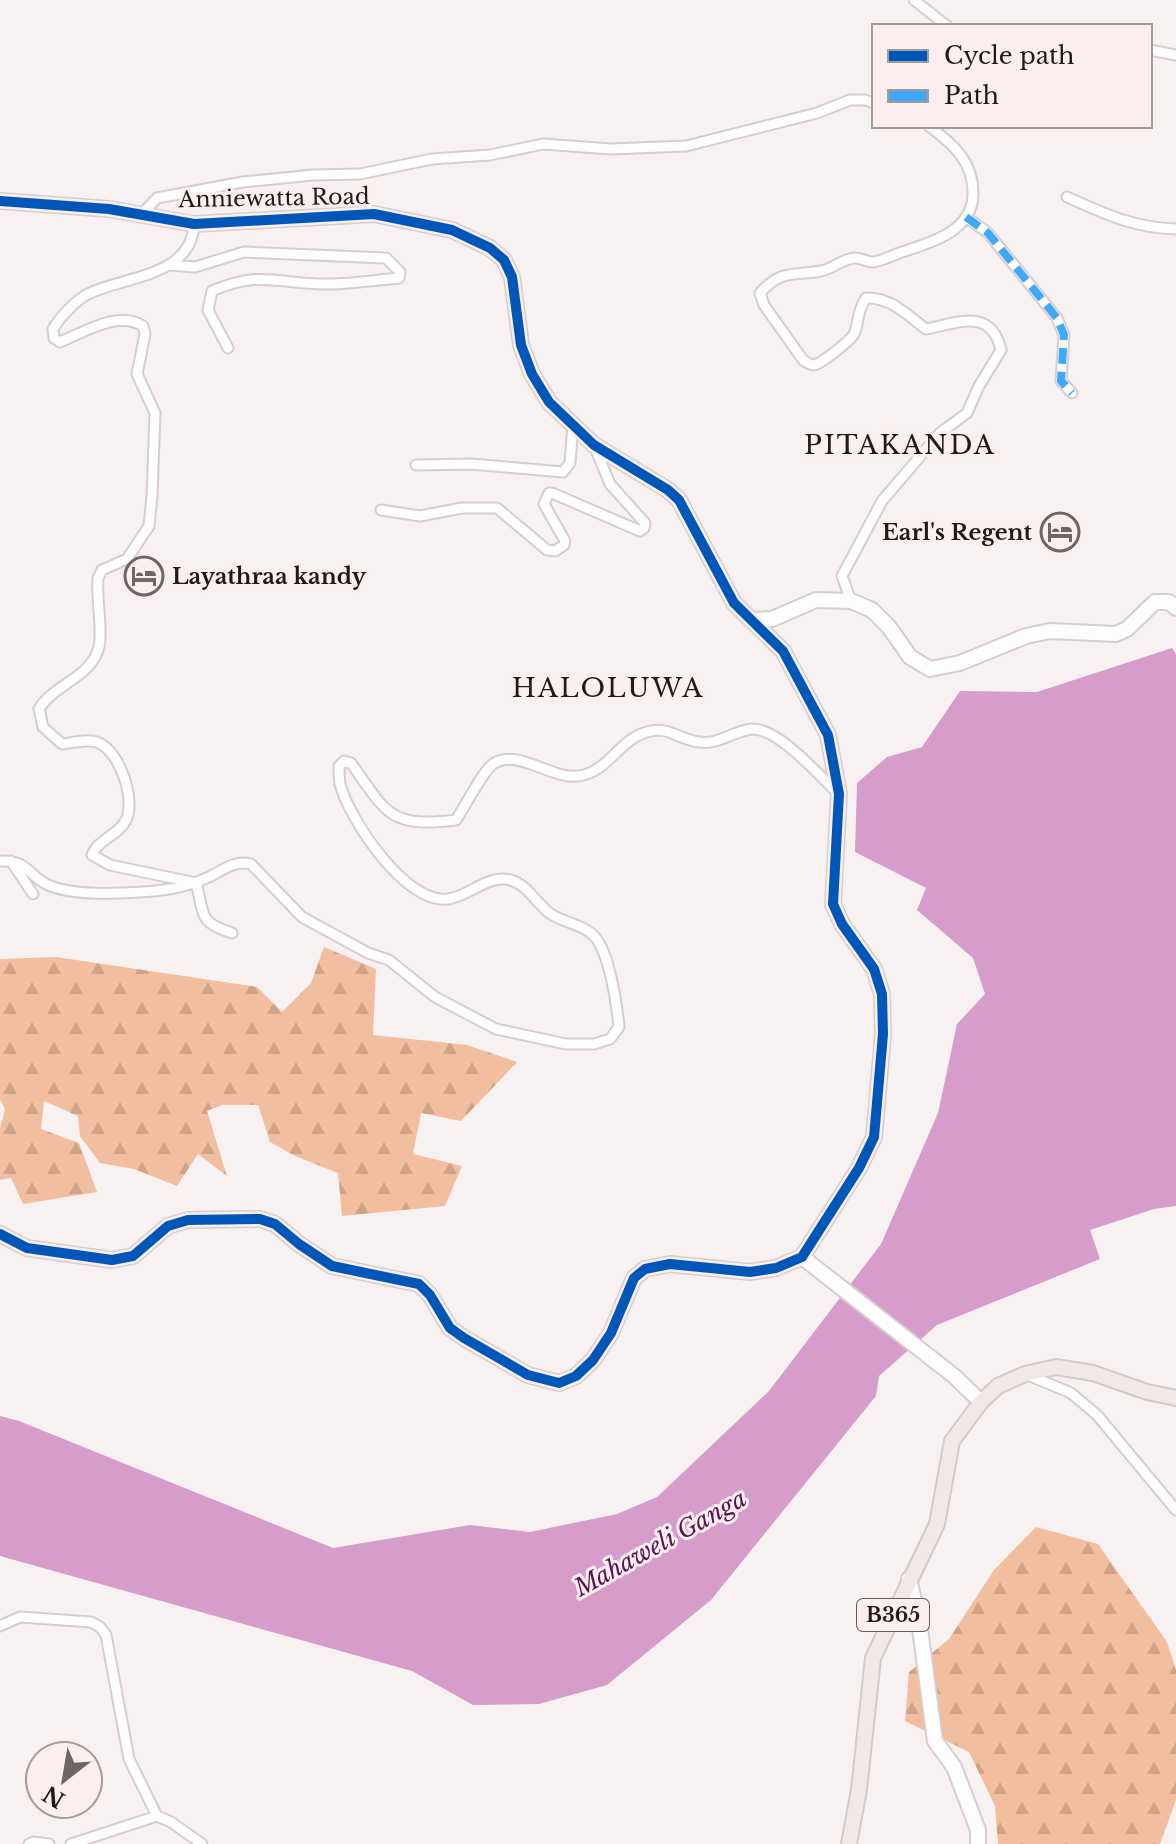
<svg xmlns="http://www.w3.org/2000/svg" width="1176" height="1844" viewBox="0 0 1176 1844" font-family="'Libre Baskerville',serif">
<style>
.forest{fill:url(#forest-firs)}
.water{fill:#d69dcb}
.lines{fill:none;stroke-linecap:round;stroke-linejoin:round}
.street-casing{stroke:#d6cdce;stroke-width:13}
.secondary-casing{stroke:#d6cdce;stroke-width:18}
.primary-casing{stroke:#d1cccc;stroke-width:18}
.street{stroke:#fefdfd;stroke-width:9}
.secondary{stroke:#fefdfd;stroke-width:14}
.primary{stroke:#f2e8e7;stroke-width:14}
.quiet{stroke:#3fa9f5;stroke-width:8;stroke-dasharray:16 8;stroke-linecap:butt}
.cycleway-casing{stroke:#fbeeef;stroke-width:15}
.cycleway{stroke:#0057b8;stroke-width:10}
.labels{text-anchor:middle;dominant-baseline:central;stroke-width:6;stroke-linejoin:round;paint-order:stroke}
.shield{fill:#fbeeef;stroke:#64595a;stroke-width:2}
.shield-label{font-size:20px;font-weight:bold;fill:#24191a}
.street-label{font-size:22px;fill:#24191a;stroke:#fbeeef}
.poi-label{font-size:22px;font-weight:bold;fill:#24191a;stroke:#fbeeef;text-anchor:end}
.water-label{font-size:24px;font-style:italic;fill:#5a1452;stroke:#fbeeef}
.quarter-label{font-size:26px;letter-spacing:2px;fill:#24191a;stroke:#fbeeef}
</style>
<defs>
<pattern id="forest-firs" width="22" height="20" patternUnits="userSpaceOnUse" patternTransform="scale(2)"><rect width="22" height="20" fill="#f1be9f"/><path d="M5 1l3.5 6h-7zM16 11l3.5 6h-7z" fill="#cea388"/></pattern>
</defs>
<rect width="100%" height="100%" fill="#f8f1f2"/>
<path class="forest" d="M324 947 376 969 373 1035 467 1045 517 1062 461 1121 421 1113 413 1154 462 1166 445 1206 342 1216 338 1173 295 1156 270 1142 258 1105H222L207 1111 227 1176 198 1154 177 1186 134 1169 100 1163 80 1136 78 1116 44 1101 41 1129 79 1143 97 1192 23 1204 11 1178 0 1180V1128L5 1110 0 1099V959L56 957 257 987 282 1012 311 983Z
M1036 1527 1098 1544 1167 1642 1176 1670V1800L1160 1844H998L995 1806 969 1752 905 1721 909 1672 949 1639 994 1570Z"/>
<path class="water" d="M1172 648 1176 654V1206L1154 1209 1090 1230 1100 1259 937 1325 879 1376 876 1396 711 1600 607 1685 539 1704 473 1705 412 1671 0 1556V1416L19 1421 333 1548 470 1525 530 1532 617 1514 657 1497 769 1391 881 1244 938 1113 957 1024 985 994 973 958 917 910 926 888 855 852 857 783 887 757 922 747 960 691 1037 692Z"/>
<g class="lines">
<g class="street-casing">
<path id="street" d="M914 0 947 26
M1150 50 1176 55
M1067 197C1105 214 1134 228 1176 229
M141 215 157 198 243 182 313 175 360 174 432 159 490 155 543 144 611 149 686 146 817 113 850 100H865L874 103
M966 217 988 233 1057 318 1064 335 1061 381 1072 393
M194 224C192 277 124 276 88 294 76 300 60 317 53 329L54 338 60 342C85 332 118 310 143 326L145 334 137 374 155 413 152 496 149 526 127 559 102 570 98 578C96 598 103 630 99 647 91 678 54 684 39 709L43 727 62 744C73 743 89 738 99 743 120 752 136 800 126 820 118 836 98 839 92 855L110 865 196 883C205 916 198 922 232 933
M170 265 195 267 244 252 386 258 400 272 399 278C376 280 352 284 329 284 280 285 262 269 212 291L208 310 228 348
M416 465 471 464 563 472 570 463 573 424
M381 510 420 516 462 508H497L547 550 555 551 564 545 565 541 544 504 549 493H552L640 531 644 528 645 523 610 484 594 445
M851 601 842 576 882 501 940 433 967 413 979 386 1001 350C991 307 958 323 926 329 907 315 891 297 866 298 856 313 860 320 854 334 851 340 821 364 814 365 811 365 806 362 803 360L764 305 760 293C782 269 792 276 821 271 832 269 844 258 855 258 861 258 867 262 873 262 882 261 893 255 902 252 931 243 972 231 973 195 974 162 953 144 929 126
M0 861C29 860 28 876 48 885 69 894 98 894 121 893 152 892 183 890 211 876 224 869 236 860 251 864L302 917 368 953 389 960 435 997 496 1029 566 1044H594L610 1039 619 1027C617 1005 609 948 592 934 580 923 560 922 548 912 536 902 527 885 511 880 488 874 470 896 448 899 406 905 349 819 340 784 339 778 339 771 339 766L344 761 351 763C387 814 390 828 456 820 465 807 482 772 493 764 521 746 555 786 587 774 608 767 621 742 641 734 668 723 675 739 699 742 719 745 733 731 752 729 779 728 819 776 839 794
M11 861 33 894
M1028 1375 1071 1393 1097 1415 1176 1510
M0 1626 20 1617 91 1622 100 1627 106 1635 129 1759 157 1816
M29 1844 33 1842 49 1844
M71 1844 157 1816 171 1822 202 1844"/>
</g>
<g class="secondary-casing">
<path id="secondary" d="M0 201 109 209 194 224 374 214 452 230 490 248 504 260 512 277 521 345 532 374 549 402 594 445 668 490 679 500 734 603 783 651 828 735 839 794 833 904 842 924 874 969 882 994 883 1034 874 1137 859 1168 802 1257 776 1268 750 1272 670 1264 645 1269 634 1278 611 1333 593 1360 576 1376 559 1383 528 1375 464 1338 450 1328 430 1295 419 1284 332 1266 299 1244 275 1224 260 1219 188 1220 168 1226 133 1256 112 1260 27 1248 0 1234
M754 620 772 619 816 600 851 601 872 610 889 627 910 657 930 669 960 663 1026 636 1050 631 1116 634 1127 629 1155 602H1169L1176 608
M802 1257 954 1376 981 1402
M909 1579 919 1621 935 1741 954 1767 978 1830V1844"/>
</g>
<g class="primary-casing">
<path id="primary" d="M849 1844 859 1790 873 1658 937 1524 952 1441 981 1402 998 1386 1025 1374 1056 1367 1093 1373 1147 1392 1176 1398"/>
</g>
<use href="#street" class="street"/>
<use href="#secondary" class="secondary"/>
<use href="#primary" class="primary"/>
<path class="quiet" d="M966 217 988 233 1057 318 1064 335 1061 381 1072 393"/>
<g class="cycleway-casing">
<path id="cycleway" d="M0 201 109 209 194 224 374 214 452 230 490 248 504 260 512 277 521 345 532 374 549 402 594 445 668 490 679 500 734 603 783 651 828 735 839 794 833 904 842 924 874 969 882 994 883 1034 874 1137 859 1168 802 1257 776 1268 750 1272 670 1264 645 1269 634 1278 611 1333 593 1360 576 1376 559 1383 528 1375 464 1338 450 1328 430 1295 419 1284 332 1266 299 1244 275 1224 260 1219 188 1220 168 1226 133 1256 112 1260 27 1248 0 1234"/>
</g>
<use href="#cycleway" class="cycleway"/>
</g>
<defs>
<g id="hotel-ring" transform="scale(2)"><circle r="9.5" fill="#fbeeef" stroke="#6e6566" stroke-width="1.5"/><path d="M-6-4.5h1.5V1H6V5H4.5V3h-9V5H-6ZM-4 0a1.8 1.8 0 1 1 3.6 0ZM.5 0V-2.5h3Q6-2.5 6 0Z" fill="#6e6566"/></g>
</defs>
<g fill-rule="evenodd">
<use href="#hotel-ring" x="1060" y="532"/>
<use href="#hotel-ring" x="144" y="576"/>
</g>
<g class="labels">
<rect class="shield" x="857" y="1599" width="72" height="32" rx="6"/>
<g class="shield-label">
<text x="893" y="1615">B365</text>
</g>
<g class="street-label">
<text transform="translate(274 198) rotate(-1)">Anniewatta Road</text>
</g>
<g class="poi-label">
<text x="1032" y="532">Earl's Regent</text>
<text x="172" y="576" text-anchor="start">Layathraa kandy</text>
</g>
<g class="water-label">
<text transform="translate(660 1543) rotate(-29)">Mahaweli Ganga</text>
</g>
<g class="quarter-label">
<text x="900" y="445">PITAKANDA</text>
<text x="608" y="688">HALOLUWA</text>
</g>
</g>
<rect x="872" y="24" width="280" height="104" fill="#fbeeef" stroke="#a5999a" stroke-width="2"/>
<rect x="888" y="50" width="40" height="12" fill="#0057b8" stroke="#a5999a" stroke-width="2"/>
<text x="944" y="64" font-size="24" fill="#24191a">Cycle path</text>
<rect x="888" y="90" width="40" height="12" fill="#3fa9f5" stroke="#a5999a" stroke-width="2"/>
<text x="944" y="104" font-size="24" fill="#24191a">Path</text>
<g transform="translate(64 1780) rotate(211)"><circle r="38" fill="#fbeeef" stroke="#a5999a" stroke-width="2"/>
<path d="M0-6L14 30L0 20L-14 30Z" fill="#6e6566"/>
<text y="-12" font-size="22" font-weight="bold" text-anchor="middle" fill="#24191a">N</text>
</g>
</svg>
